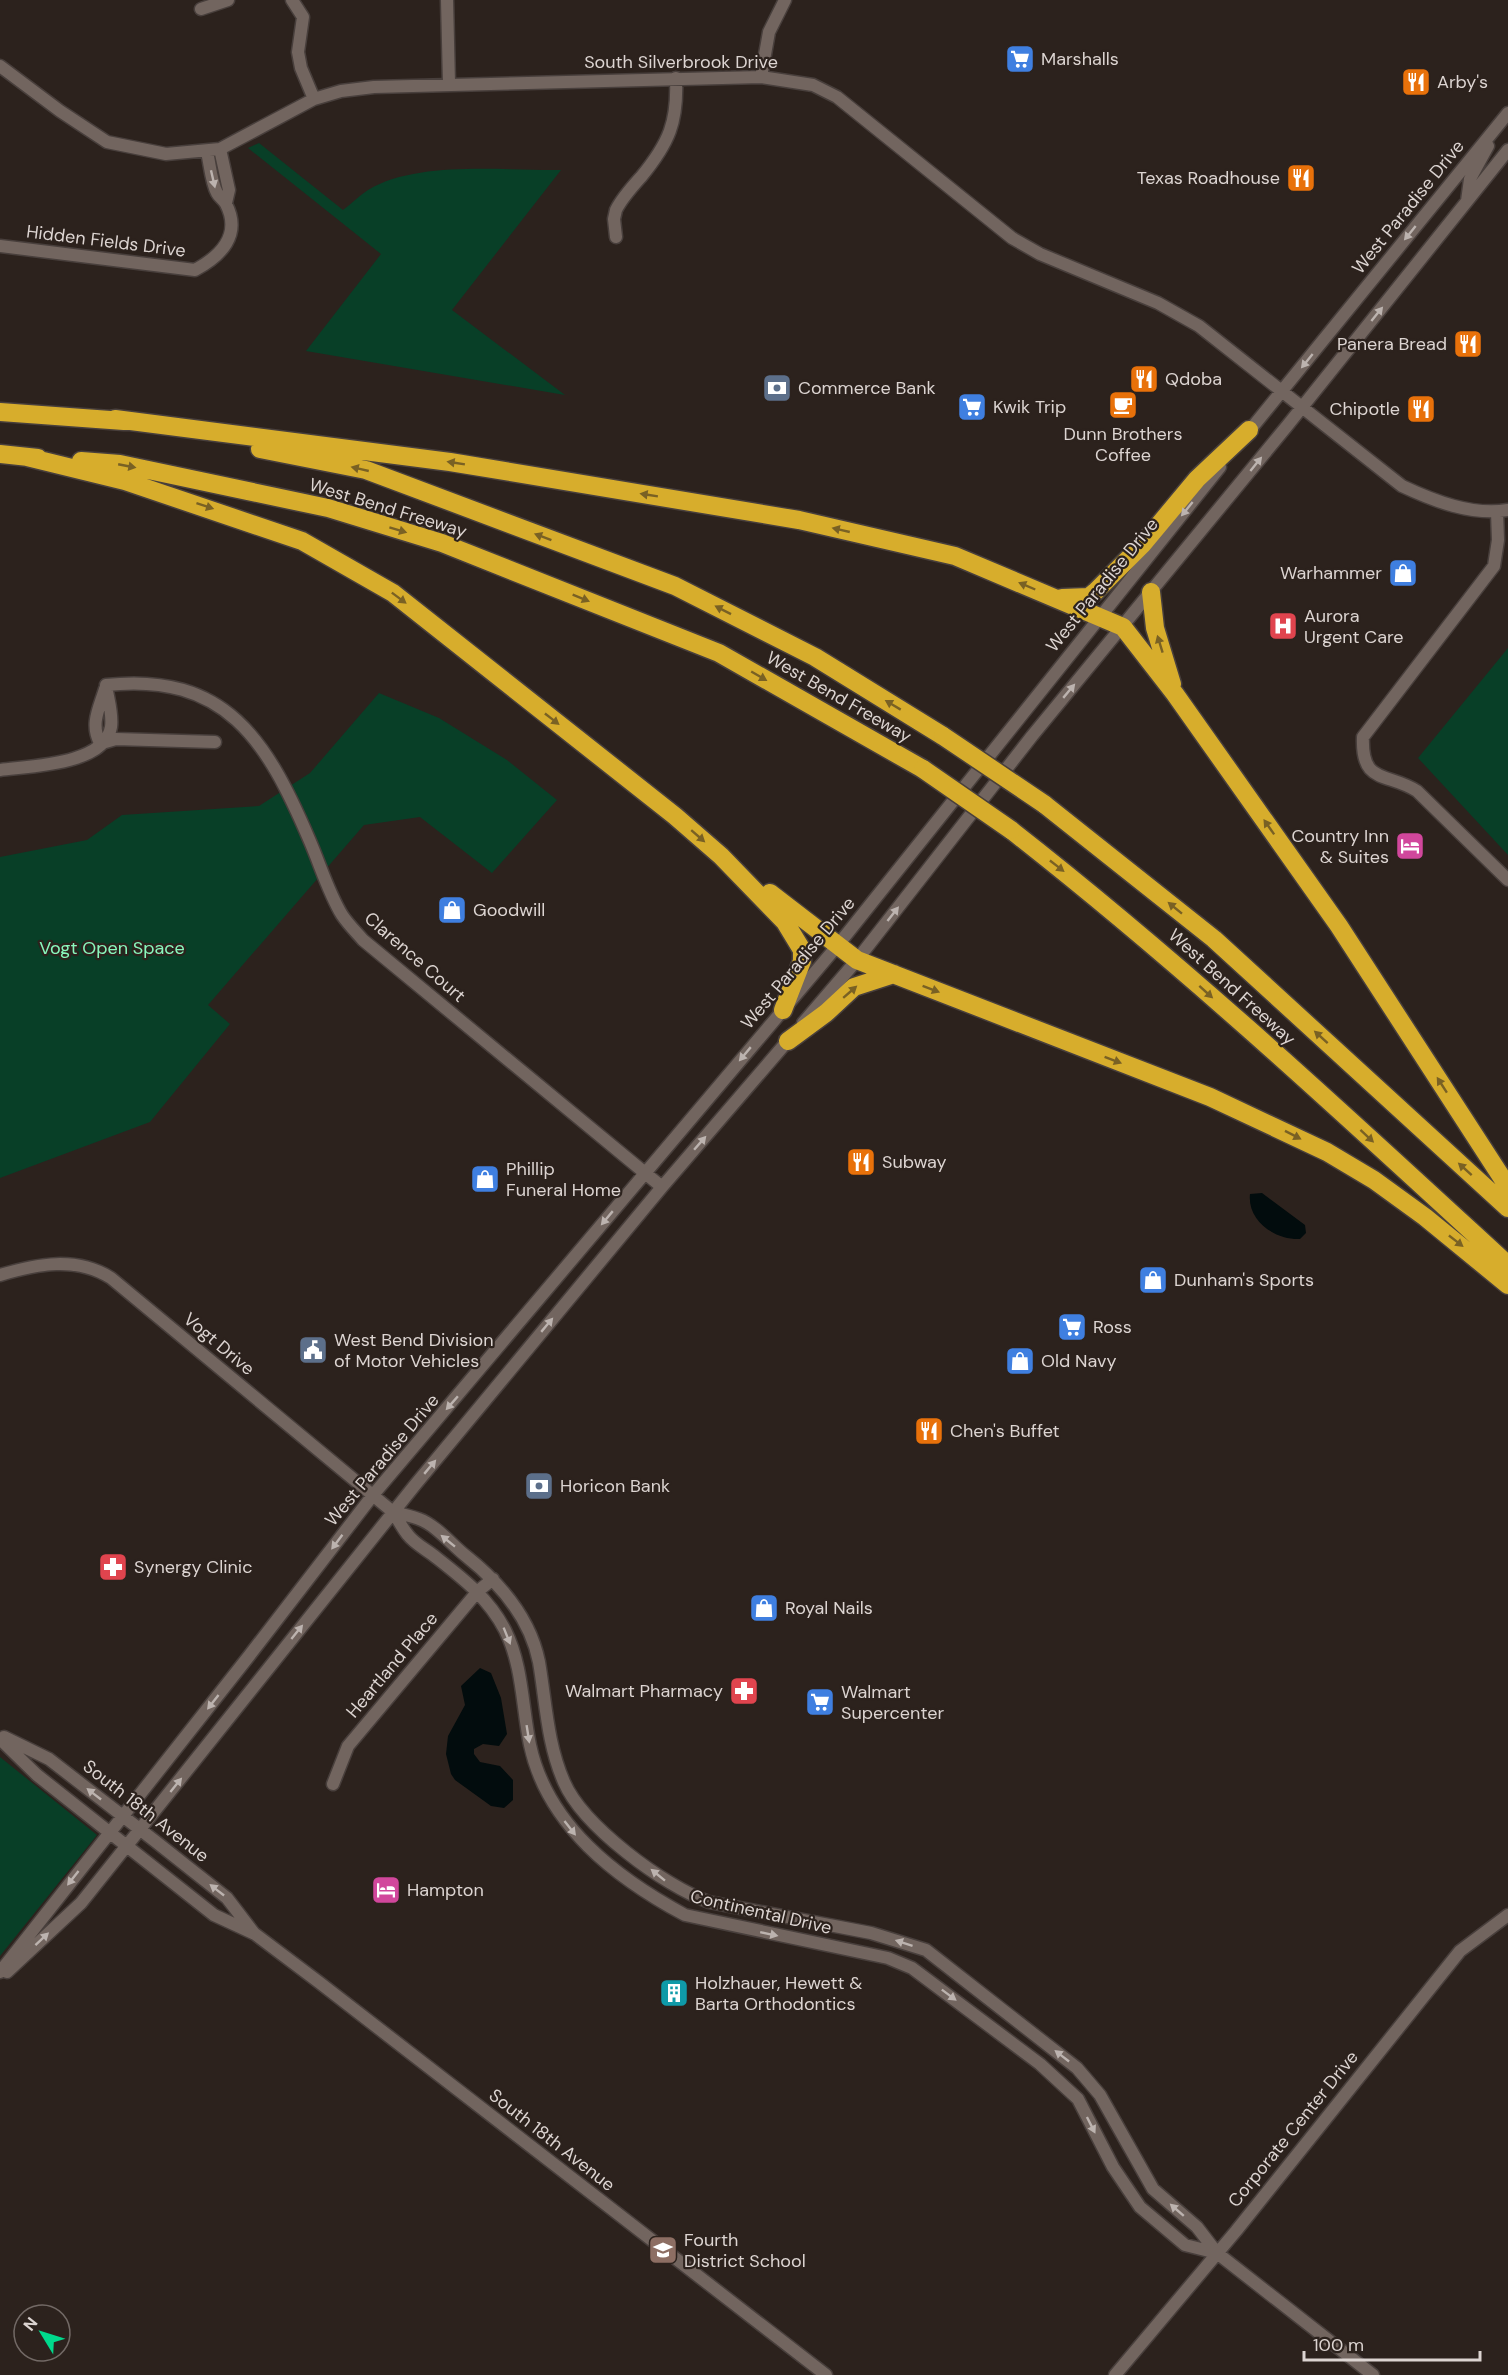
<svg xmlns="http://www.w3.org/2000/svg" width="1508" height="2375" viewBox="0 0 1508 2375" font-family="'DM Sans',sans-serif">
<style>
.green{fill:#083f27}
.water{fill:#020c0d}
.lines{fill:none;stroke-linecap:round;stroke-linejoin:round}
.minor-casing{stroke:#483f3c;stroke-width:15}
.highway-casing{stroke:#483f3c;stroke-width:21}
.minor{stroke:#72655f;stroke-width:12}
.highway{stroke:#d7ad2c;stroke-width:18}
.highway-bridge-casing{stroke:#483f3c;stroke-width:21;stroke-linecap:butt}
.highway-bridge{stroke:#d7ad2c;stroke-width:18}
.oneway{fill:#bcb3af}
.oneway2{fill:#796124}
.labels{text-anchor:middle;dominant-baseline:central;stroke-width:4.5;stroke-linejoin:round;paint-order:stroke}
.poi-label{font-size:18px;fill:#dcd4d1;stroke:#2c221d;text-anchor:start}
.street-label{font-size:18px;fill:#dcd4d1;stroke:#2c221d}
.park-label{font-size:18px;fill:#89f7bd;stroke:#2c221d}
</style>
<rect width="100%" height="100%" fill="#2c221d"/>
<path class="green" d="M259 143 343 210C351 204 359 196 368 190 418 160 505 171 561 170L452 310 565 395 306 351 381 254 248 148Z
M1508 648V855L1418 758Z
M379 693 439 718 507 760 557 800 492 873 420 817 364 825 208 1005 230 1024 150 1122 0 1178V857L87 840 122 815 259 806 310 773Z
M0 1757 97 1835 0 1956Z"/>
<path class="water" d="M1262 1193 1305 1225 1306 1233 1300 1239C1274 1240 1247 1220 1250 1194Z
M480 1668 491 1673 501 1698 507 1734 499 1746 483 1744 474 1749V1754L480 1762 500 1766 513 1780V1800L504 1808 491 1806 455 1780 451 1774 446 1754 448 1736 465 1705 461 1686Z"/>
<g class="lines">
<g class="minor-casing">
<path id="minor" d="M292 0 303 17 298 52 301 68 314 99
M447 0 449 83
M201 9 228 0
M0 66 60 111 107 142 166 154 220 149 314 99 341 91 374 87 761 77 813 85 837 97 1012 238 1040 254 1158 303 1199 326 1402 486C1434 501 1472 516 1508 510
M761 77 769 32 785 0
M220 149 229 190 226 203
M1467 201 1470 179 1488 146
M616 237 614 219 616 210C622 198 632 187 641 177 669 143 678 122 676 78
M0 246 195 270C221 256 242 235 226 204 224 200 219 197 217 193 211 182 210 164 207 152
M1246 435 1508 113
M1497 512 1498 540 1494 566 1363 737C1361 785 1387 772 1417 791L1508 880
M106 685C226 672 267 741 309 839 320 864 328 892 342 915 348 924 356 932 363 940L662 1187
M100 743C90 724 99 709 105 689
M102 743 116 739 215 742
M0 770C29 766 105 765 111 727 113 714 108 699 106 685
M803 1023 857 960 1032 736 1287 426 1508 150
M0 1275C37 1264 76 1256 111 1278L393 1512C398 1519 402 1528 408 1535 414 1543 425 1549 433 1555 461 1577 488 1597 505 1630 523 1666 522 1707 530 1745 547 1825 616 1878 685 1915L888 1958 912 1968 1040 2064 1078 2099 1113 2167 1140 2207 1185 2245 1217 2253
M393 1512C402 1514 411 1516 419 1519 436 1525 452 1545 466 1556 500 1583 530 1617 539 1662 546 1703 547 1743 564 1782 583 1826 664 1886 709 1902L871 1933 926 1950 1077 2068 1100 2095 1153 2189 1197 2227 1217 2253 1373 2375
M4 1737 49 1759 155 1841 227 1898 253 1932
M0 1739 37 1775 214 1915 255 1934 320 1983 826 2375
M333 1784 348 1746 478 1591 493 1579
M0 1972 249 1656 373 1495 838 945 1220 467
M7 1972 81 1903 415 1485 662 1187 791 1037
M1115 2375 1236 2231 1460 1951 1508 1915"/>
</g>
<g class="highway-casing">
<path id="highway" d="M0 412 124 421
M115 419 450 462 799 520 955 556 1123 627 1175 694 1339 926 1508 1187
M260 449 366 470 675 586 815 657 943 736
M0 454 38 458
M27 457 125 481 302 541 393 593 675 816 721 856 785 922 802 950V961L783 1010
M81 461 120 464 328 508 442 543 719 653 923 769
M1151 592 1155 628 1172 684
M1062 598 1089 597 1095 592 1142 545 1197 479 1249 430
M1044 804 1214 939 1508 1208
M1011 830C1185 966 1346 1116 1508 1265
M770 893 857 960 1210 1097 1327 1152 1374 1180 1425 1217 1508 1285
M788 1041 826 1013 854 987 894 974"/>
</g>
<use href="#minor" class="minor"/>
<use href="#highway" class="highway"/>
<g class="highway-bridge-casing">
<path id="highway-bridge" d="M943 736 1044 804
M923 769 1011 830"/>
</g>
<use href="#highway-bridge" class="highway-bridge"/>
</g>
<defs><path id="oneway-solid" d="M-6-.8H1V-3.2L6.5 0L1 3.2V.8H-6Z" transform="scale(1.5)"/></defs>
<g class="oneway">
<use href="#oneway-solid" transform="translate(213 179) rotate(77)"/>
<use href="#oneway-solid" transform="translate(1410 233) rotate(129)"/>
<use href="#oneway-solid" transform="translate(1377 314) rotate(-51)"/>
<use href="#oneway-solid" transform="translate(1307 361) rotate(129)"/>
<use href="#oneway-solid" transform="translate(1256 464) rotate(-51)"/>
<use href="#oneway-solid" transform="translate(1187 509) rotate(129)"/>
<use href="#oneway-solid" transform="translate(1069 691) rotate(-50)"/>
<use href="#oneway-solid" transform="translate(893 914) rotate(-52)"/>
<use href="#oneway-solid" transform="translate(745 1054) rotate(130)"/>
<use href="#oneway-solid" transform="translate(700 1143) rotate(-49)"/>
<use href="#oneway-solid" transform="translate(607 1218) rotate(130)"/>
<use href="#oneway-solid" transform="translate(547 1325) rotate(-50)"/>
<use href="#oneway-solid" transform="translate(452 1403) rotate(131)"/>
<use href="#oneway-solid" transform="translate(430 1467) rotate(-50)"/>
<use href="#oneway-solid" transform="translate(448 1541) rotate(-141)"/>
<use href="#oneway-solid" transform="translate(337 1542) rotate(127)"/>
<use href="#oneway-solid" transform="translate(297 1632) rotate(-51)"/>
<use href="#oneway-solid" transform="translate(507 1636) rotate(68)"/>
<use href="#oneway-solid" transform="translate(213 1702) rotate(128)"/>
<use href="#oneway-solid" transform="translate(528 1734) rotate(81)"/>
<use href="#oneway-solid" transform="translate(176 1785) rotate(-51)"/>
<use href="#oneway-solid" transform="translate(94 1794) rotate(-142)"/>
<use href="#oneway-solid" transform="translate(570 1828) rotate(52)"/>
<use href="#oneway-solid" transform="translate(658 1875) rotate(-141)"/>
<use href="#oneway-solid" transform="translate(73 1878) rotate(128)"/>
<use href="#oneway-solid" transform="translate(217 1890) rotate(-142)"/>
<use href="#oneway-solid" transform="translate(769 1934) rotate(12)"/>
<use href="#oneway-solid" transform="translate(42 1939) rotate(-43)"/>
<use href="#oneway-solid" transform="translate(904 1943) rotate(-162)"/>
<use href="#oneway-solid" transform="translate(949 1995) rotate(37)"/>
<use href="#oneway-solid" transform="translate(1062 2056) rotate(-142)"/>
<use href="#oneway-solid" transform="translate(1091 2125) rotate(63)"/>
<use href="#oneway-solid" transform="translate(1177 2210) rotate(-139)"/>
</g>
<g class="oneway2">
<use href="#oneway-solid" transform="translate(456 463) rotate(-171)"/>
<use href="#oneway-solid" transform="translate(127 466) rotate(11)"/>
<use href="#oneway-solid" transform="translate(360 469) rotate(-167)"/>
<use href="#oneway-solid" transform="translate(649 495) rotate(-171)"/>
<use href="#oneway-solid" transform="translate(205 506) rotate(18)"/>
<use href="#oneway-solid" transform="translate(398 530) rotate(17)"/>
<use href="#oneway-solid" transform="translate(841 530) rotate(-167)"/>
<use href="#oneway-solid" transform="translate(543 537) rotate(-159)"/>
<use href="#oneway-solid" transform="translate(1027 586) rotate(-157)"/>
<use href="#oneway-solid" transform="translate(399 598) rotate(37)"/>
<use href="#oneway-solid" transform="translate(581 598) rotate(22)"/>
<use href="#oneway-solid" transform="translate(723 610) rotate(-153)"/>
<use href="#oneway-solid" transform="translate(1160 644) rotate(-107)"/>
<use href="#oneway-solid" transform="translate(759 676) rotate(30)"/>
<use href="#oneway-solid" transform="translate(893 705) rotate(-149)"/>
<use href="#oneway-solid" transform="translate(552 719) rotate(38)"/>
<use href="#oneway-solid" transform="translate(1269 827) rotate(-125)"/>
<use href="#oneway-solid" transform="translate(698 836) rotate(41)"/>
<use href="#oneway-solid" transform="translate(1057 866) rotate(38)"/>
<use href="#oneway-solid" transform="translate(1175 908) rotate(-141)"/>
<use href="#oneway-solid" transform="translate(931 989) rotate(21)"/>
<use href="#oneway-solid" transform="translate(850 992) rotate(-41)"/>
<use href="#oneway-solid" transform="translate(1206 992) rotate(42)"/>
<use href="#oneway-solid" transform="translate(1321 1037) rotate(-138)"/>
<use href="#oneway-solid" transform="translate(1113 1060) rotate(21)"/>
<use href="#oneway-solid" transform="translate(1442 1085) rotate(-123)"/>
<use href="#oneway-solid" transform="translate(1293 1135) rotate(27)"/>
<use href="#oneway-solid" transform="translate(1367 1136) rotate(43)"/>
<use href="#oneway-solid" transform="translate(1465 1169) rotate(-138)"/>
<use href="#oneway-solid" transform="translate(1456 1241) rotate(38)"/>
</g>
<defs>
<g id="supermarket-square" transform="scale(1.5)"><rect x="-9" y="-9" width="18" height="18" rx="4" fill="#3f7fe0" stroke="#2c221d"/><path d="M-6-5.5h2.5l.6 2H6L4.5 2H-2.5L-4.4-4H-6ZM-1.5 3.2a1.3 1.3 0 1 0 .1 0ZM3 3.2a1.3 1.3 0 1 0 .1 0Z" fill="#fff"/></g>
<g id="restaurant-square" transform="scale(1.5)"><rect x="-9" y="-9" width="18" height="18" rx="4" fill="#e8710a" stroke="#2c221d"/><path d="M-5-6h1v4h1v-4h1v4h1v-4h1v5L-1.5 .5V6h-2V.5L-5-1ZM5-6V6H3V1.5H1.5Q1.5-4 5-6Z" fill="#fff"/></g>
<g id="bank-square" transform="scale(1.5)"><rect x="-9" y="-9" width="18" height="18" rx="4" fill="#5c6f8a" stroke="#2c221d"/><path d="M-6-4H6V4H-6ZM0-2.3a2.3 2.3 0 1 0 0 4.6a2.3 2.3 0 1 0 0-4.6Z" fill="#fff"/></g>
<g id="cafe-square" transform="scale(1.5)"><rect x="-9" y="-9" width="18" height="18" rx="4" fill="#e8710a" stroke="#2c221d"/><path d="M-5.5-4.5H6V0H3Q3 3.5 0 3.5H-2.5Q-5.5 3.5-5.5 0ZM3-3.2v2h1.7v-2ZM-6 4.5H4V6H-6Z" fill="#fff"/></g>
<g id="shop-square" transform="scale(1.5)"><rect x="-9" y="-9" width="18" height="18" rx="4" fill="#3f7fe0" stroke="#2c221d"/><path d="M-5-2.5h2.3a2.7 3.5 0 0 1 5.4 0H5L5.5 6h-11ZM-1.5-2.5h3a1.5 2.3 0 0 0-3 0Z" fill="#fff"/></g>
<g id="hospital-square" transform="scale(1.5)"><rect x="-9" y="-9" width="18" height="18" rx="4" fill="#e0444e" stroke="#2c221d"/><path d="M-5-5h3v3.5h4V-5h3V5h-3V1.5h-4V5h-3Z" fill="#fff"/></g>
<g id="hotel-square" transform="scale(1.5)"><rect x="-9" y="-9" width="18" height="18" rx="4" fill="#d1479c" stroke="#2c221d"/><path d="M-6-4.5h1.5V1H6V5H4.5V3h-9V5H-6ZM-4 0a1.8 1.8 0 1 1 3.6 0ZM.5 0V-2.5h3Q6-2.5 6 0Z" fill="#fff"/></g>
<g id="civic-square" transform="scale(1.5)"><rect x="-9" y="-9" width="18" height="18" rx="4" fill="#5c6f8a" stroke="#2c221d"/><path d="M-.6-6.5H3V-4.5H.6V-3L4-1V1h2V6H-6V1h2V-1L-.6-3ZM-1.2 2.5V6h2.4V2.5Z" fill="#fff"/></g>
<g id="pharmacy-square" transform="scale(1.5)"><rect x="-9" y="-9" width="18" height="18" rx="4" fill="#e0444e" stroke="#2c221d"/><path d="M-2-6h4v4h4v4h-4v4h-4v-4h-4v-4h4Z" fill="#fff"/></g>
<g id="building-square" transform="scale(1.5)"><rect x="-9" y="-9" width="18" height="18" rx="4" fill="#0f9aa8" stroke="#2c221d"/><path d="M-4-6H4V6H1V3H-1V6H-4ZM-2.5-4.3h1.7v1.8h-1.7ZM.8-4.3h1.7v1.8H.8ZM-2.5-1h1.7V.8h-1.7ZM.8-1h1.7V.8H.8Z" fill="#fff"/></g>
<g id="school-square" transform="scale(1.5)"><rect x="-9" y="-9" width="18" height="18" rx="4" fill="#8d6e63" stroke="#2c221d"/><path d="M0-5L7-2L0 1L-7-2ZM-4 1L0 2.5L4 1V4Q0 6-4 4Z" fill="#fff"/></g>
</defs>
<g fill-rule="evenodd">
<use href="#supermarket-square" x="1020" y="59"/>
<use href="#restaurant-square" x="1416" y="82"/>
<use href="#restaurant-square" x="1301" y="178"/>
<use href="#restaurant-square" x="1468" y="344"/>
<use href="#restaurant-square" x="1144" y="379"/>
<use href="#bank-square" x="777" y="388"/>
<use href="#cafe-square" x="1123" y="405"/>
<use href="#supermarket-square" x="972" y="407"/>
<use href="#restaurant-square" x="1421" y="409"/>
<use href="#shop-square" x="1403" y="573"/>
<use href="#hospital-square" x="1283" y="626"/>
<use href="#hotel-square" x="1410" y="846"/>
<use href="#shop-square" x="452" y="910"/>
<use href="#restaurant-square" x="861" y="1162"/>
<use href="#shop-square" x="485" y="1179"/>
<use href="#shop-square" x="1153" y="1280"/>
<use href="#supermarket-square" x="1072" y="1327"/>
<use href="#civic-square" x="313" y="1350"/>
<use href="#shop-square" x="1020" y="1361"/>
<use href="#restaurant-square" x="929" y="1431"/>
<use href="#bank-square" x="539" y="1486"/>
<use href="#pharmacy-square" x="113" y="1567"/>
<use href="#shop-square" x="764" y="1608"/>
<use href="#pharmacy-square" x="744" y="1691"/>
<use href="#supermarket-square" x="820" y="1702"/>
<use href="#hotel-square" x="386" y="1890"/>
<use href="#building-square" x="674" y="1993"/>
<use href="#school-square" x="663" y="2250"/>
</g>
<g class="labels">
<g class="poi-label">
<text x="1041" y="59">Marshalls</text>
<text x="1437" y="82">Arby's</text>
<text x="1280" y="178" text-anchor="end">Texas Roadhouse</text>
<text x="1447" y="344" text-anchor="end">Panera Bread</text>
<text x="1165" y="379">Qdoba</text>
<text x="798" y="388">Commerce Bank</text>
<text x="993" y="407">Kwik Trip</text>
<text x="1400" y="409" text-anchor="end">Chipotle</text>
<text x="1123" y="434" text-anchor="middle">Dunn Brothers<tspan x="1123" dy="21">Coffee</tspan></text>
<text x="1382" y="573" text-anchor="end">Warhammer</text>
<text x="1304" y="616">Aurora<tspan x="1304" dy="21">Urgent Care</tspan></text>
<text x="1389" y="836" text-anchor="end">Country Inn<tspan x="1389" dy="21">&amp; Suites</tspan></text>
<text x="473" y="910">Goodwill</text>
<text x="882" y="1162">Subway</text>
<text x="506" y="1169">Phillip<tspan x="506" dy="21">Funeral Home</tspan></text>
<text x="1174" y="1280">Dunham's Sports</text>
<text x="1093" y="1327">Ross</text>
<text x="334" y="1340">West Bend Division<tspan x="334" dy="21">of Motor Vehicles</tspan></text>
<text x="1041" y="1361">Old Navy</text>
<text x="950" y="1431">Chen's Buffet</text>
<text x="560" y="1486">Horicon Bank</text>
<text x="134" y="1567">Synergy Clinic</text>
<text x="785" y="1608">Royal Nails</text>
<text x="723" y="1691" text-anchor="end">Walmart Pharmacy</text>
<text x="841" y="1692">Walmart<tspan x="841" dy="21">Supercenter</tspan></text>
<text x="407" y="1890">Hampton</text>
<text x="695" y="1983">Holzhauer, Hewett &amp;<tspan x="695" dy="21">Barta Orthodontics</tspan></text>
<text x="684" y="2240">Fourth<tspan x="684" dy="21">District School</tspan></text>
</g>
<g class="street-label">
<text x="681" y="62">South Silverbrook Drive</text>
<text transform="translate(1408 207) rotate(-51)">West Paradise Drive</text>
<text transform="translate(106 241) rotate(7)">Hidden Fields Drive</text>
<text transform="translate(388 508) rotate(17)">West Bend Freeway</text>
<text transform="translate(1102 585) rotate(-51)">West Paradise Drive</text>
<text transform="translate(839 697) rotate(30)">West Bend Freeway</text>
<text transform="translate(415 957) rotate(41)">Clarence Court</text>
<text transform="translate(798 963) rotate(-50)">West Paradise Drive</text>
<text transform="translate(1232 987) rotate(42)">West Bend Freeway</text>
<text transform="translate(219 1344) rotate(40)">Vogt Drive</text>
<text transform="translate(382 1460) rotate(-50)">West Paradise Drive</text>
<text transform="translate(392 1665) rotate(-50)">Heartland Place</text>
<text transform="translate(146 1811) rotate(38)">South 18th Avenue</text>
<text transform="translate(761 1912) rotate(13)">Continental Drive</text>
<text transform="translate(1293 2129) rotate(-51)">Corporate Center Drive</text>
<text transform="translate(552 2140) rotate(38)">South 18th Avenue</text>
</g>
<g class="park-label">
<text x="112" y="948">Vogt Open Space</text>
</g>
</g>
<g transform="translate(42 2333) rotate(308)"><circle r="28" fill="#2c221d" stroke="#726965" stroke-width="1.5"/>
<path d="M0-4.5L10 22L0 15L-10 22Z" fill="#00d98c"/>
<text y="-9" font-size="16" font-weight="bold" text-anchor="middle" fill="#dcd4d1">N</text>
</g>
<path d="M1304 2351v9h176v-9" fill="none" stroke="#dcd4d1" stroke-width="3"/>
<text x="1313" y="2351" font-size="18" fill="#dcd4d1" stroke="#2c221d" stroke-width="4.5" paint-order="stroke">100 m</text>
</svg>
